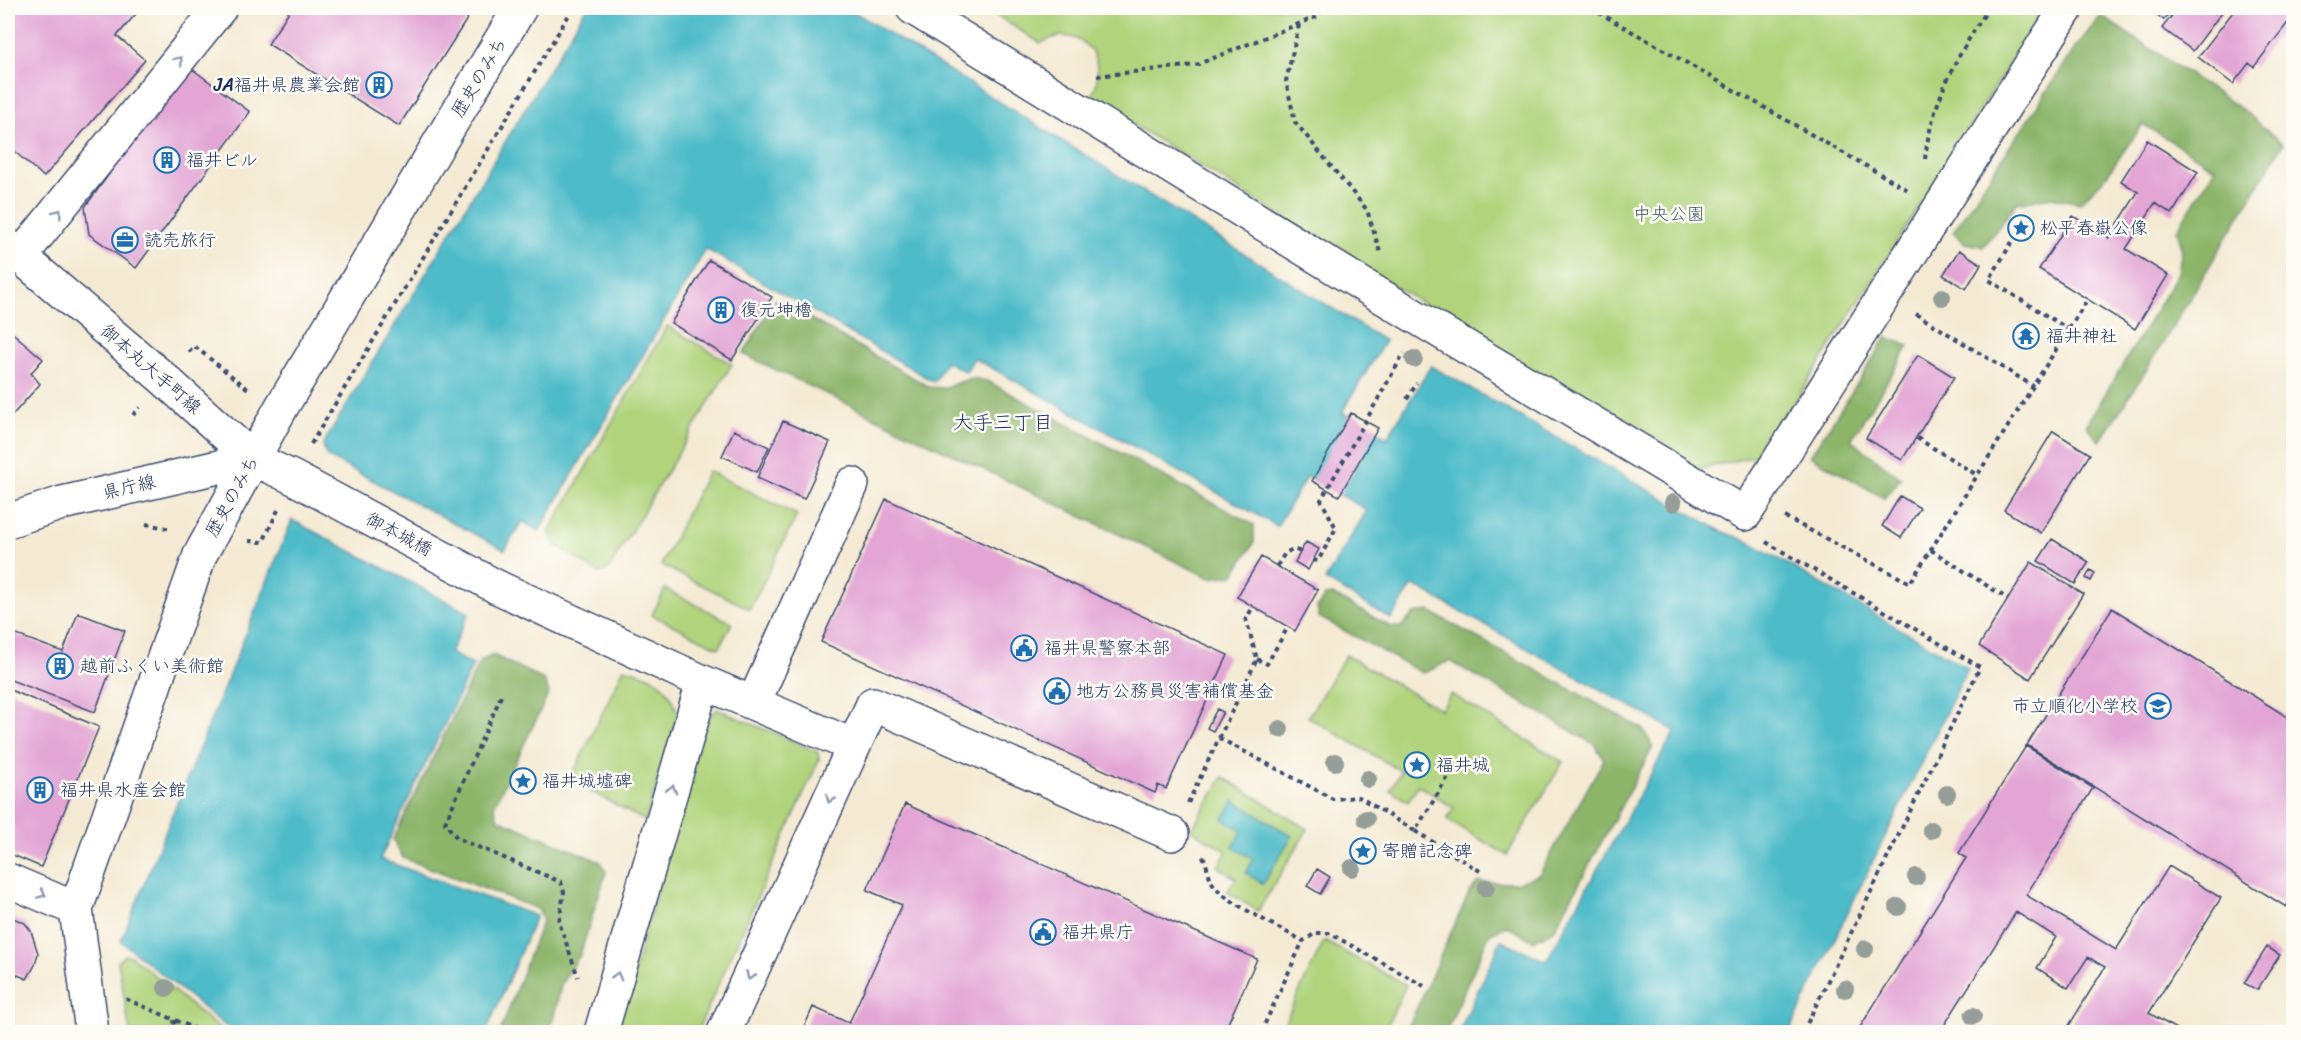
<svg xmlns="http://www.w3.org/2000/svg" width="2301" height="1040" viewBox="0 0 2301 1040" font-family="Sriracha,'Klee One',sans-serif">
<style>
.green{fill:#b0d37b;stroke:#66816c;stroke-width:1.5}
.forest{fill:#8cb56b;stroke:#547264;stroke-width:1.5}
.water{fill:#4ebbc8;stroke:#347593;stroke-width:1.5}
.building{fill:#e2a5d4}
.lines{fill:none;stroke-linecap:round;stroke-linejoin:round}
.minor-casing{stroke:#3c4b70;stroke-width:36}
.major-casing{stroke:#3c4b70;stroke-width:36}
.path{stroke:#3c4b70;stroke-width:4;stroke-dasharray:4.5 4.5;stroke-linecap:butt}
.minor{stroke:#fff;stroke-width:33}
.major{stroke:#fff;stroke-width:33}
.tree{fill:#959e98}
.oneway{stroke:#8d97ae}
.labels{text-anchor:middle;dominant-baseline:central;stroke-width:5;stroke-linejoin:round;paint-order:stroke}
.street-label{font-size:18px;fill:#1b2f5e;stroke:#fdfcf7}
.poi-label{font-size:18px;fill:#1b2f5e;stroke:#fdfcf7;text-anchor:start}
.park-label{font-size:18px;fill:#486067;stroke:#fdfcf7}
.neighbourhood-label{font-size:20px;fill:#1b2f5e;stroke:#fdfcf7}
</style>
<rect width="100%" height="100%" fill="#fdfcf7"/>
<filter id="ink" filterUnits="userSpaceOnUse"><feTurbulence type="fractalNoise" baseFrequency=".0167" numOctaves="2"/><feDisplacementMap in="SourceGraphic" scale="12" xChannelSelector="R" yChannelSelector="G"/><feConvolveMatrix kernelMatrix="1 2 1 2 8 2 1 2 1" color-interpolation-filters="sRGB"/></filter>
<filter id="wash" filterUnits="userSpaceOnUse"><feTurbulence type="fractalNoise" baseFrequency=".008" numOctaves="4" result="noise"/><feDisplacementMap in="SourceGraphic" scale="24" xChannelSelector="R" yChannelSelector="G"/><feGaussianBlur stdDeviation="1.35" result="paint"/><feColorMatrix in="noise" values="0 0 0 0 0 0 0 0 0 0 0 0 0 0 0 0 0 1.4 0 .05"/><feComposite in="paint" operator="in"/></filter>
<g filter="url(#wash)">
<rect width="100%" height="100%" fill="#f4ead3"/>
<path class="green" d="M985 8H2045L1762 454 1694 471 1090 98C1106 73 1096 37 1062 36 1055 36 1046 41 1040 43Z
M667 326 732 364 608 570 598 573 555 544 549 532Z
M708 471 797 515 750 609 661 565Z
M665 589 732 623 719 648 652 615Z
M1346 655 1441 710 1451 694 1563 762 1507 855 1447 820 1454 808 1418 785 1408 802 1390 790 1401 771 1308 717Z
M624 668C655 676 667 682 678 713L645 821 570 780Z
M717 709 818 752 819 760 697 1032H617L705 721Z
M1223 777 1308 829 1258 911 1227 892 1236 878 1218 867 1227 851 1191 830Z
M1324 941 1406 985 1384 1032H1280Z
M124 955 131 956 224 1032H130L118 962Z"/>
<path class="forest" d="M2101 16 2246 112 2283 144 2149 366 2100 441 2086 426 2178 273 2182 248 2177 230 2215 168 2143 124 2105 178 2080 203 2051 197 2017 203 1983 247 1965 243 1953 232 2076 47Z
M776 299 929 387 943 388 971 378 987 381 1254 525V543L1233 575 1210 578 743 354Z
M1886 337 1909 346 1851 440 1901 478 1884 498 1810 456 1861 378Z
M1333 595 1391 627H1401L1413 614 1429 611 1643 729 1653 747 1554 930 1533 941 1507 926 1490 933 1446 1032H1406L1469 893 1478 882 1516 883 1539 875 1604 759 1594 744 1450 661C1439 664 1433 671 1422 673L1319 617 1317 608 1325 596Z
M493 655 544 680 549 693 494 806 498 819 601 862 606 872 580 955 562 982 550 1032H500L543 919 538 909 403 858 393 840 480 661Z"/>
<path class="water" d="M586 8H848L1385 341 1342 412 1387 438 1431 366 1721 531 1751 543 1968 668 1789 1032H1459L1501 940 1546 961 1675 731 1413 585 1391 619 1325 580 1367 510 1307 476 1277 526 974 358 966 372 946 361 934 382 706 249 539 531 522 521 505 550 326 456 323 444Z
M292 520 469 613 450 653 473 665 380 859 536 916 486 1032H233L121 941Z
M1234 801 1292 836 1263 884 1246 873 1253 859 1233 847 1242 831 1223 819Z"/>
<g id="blocks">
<path class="building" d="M8 8H141L117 36 145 60 44 177 8 146Z
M291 8H474L399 126 268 44Z
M2148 8H2173L2164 20Z
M2178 8H2225L2193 51 2162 28Z
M2236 8H2281L2293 16 2254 67 2249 63 2233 84 2198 57Z
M188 66 250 112 136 268 89 234 85 207Z
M2147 140 2198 172 2172 214 2155 203 2126 249 2168 275 2135 329 2039 269 2073 216 2109 238 2138 192 2121 181Z
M1959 250 1981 264 1966 289 1943 275Z
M709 260 772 297 732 360 671 323Z
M8 329 43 359 31 373 40 384 8 420Z
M1918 355 1954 377 1902 460 1866 438Z
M1351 413 1378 428 1339 496 1312 481Z
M783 421 830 442 804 499 757 478Z
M734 430 769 447 757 472 722 456Z
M2053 431 2090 454 2041 533 2004 510Z
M1900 496 1920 508 1901 538 1882 526Z
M886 499 1228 655 1166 789 1158 785 1155 793 821 642Z
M2052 539 2089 562 2075 584 2038 561Z
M1306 542 1319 549 1308 570 1295 562Z
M1261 557 1318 590 1295 631 1237 597Z
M2031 562 2083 594 2030 679 1979 646Z
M2090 570 2095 573 2091 581 2086 578Z
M2112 608 2294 721V895L2286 907 2027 745Z
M78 613 125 631 95 712 8 679 9 632 63 652Z
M8 689 99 727 41 867 8 853Z
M1217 709 1223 712 1213 731 1207 728Z
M2026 746 2093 788 2026 895 2116 950 2169 866 2221 898 2149 1013 2176 1029 2174 1032H2065L2105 967 2088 957 2068 988 2037 968 2056 937 2016 912 1940 1032H1857L1966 858 1959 853Z
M905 804 1257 959 1224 1032H802L813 1007 849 1023 902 905 867 890Z
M1317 869 1330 877 1320 894 1307 886Z
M8 916 25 923 31 931 38 953 35 965 27 979 8 971Z
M2267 947 2280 955 2257 990 2244 983Z"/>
</g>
</g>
<g filter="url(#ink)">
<use href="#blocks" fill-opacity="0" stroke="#3c4b70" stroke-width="1.5"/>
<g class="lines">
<g class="minor-casing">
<path id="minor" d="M913 8 1371 290 1745 514 2067 8
M20 257 220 8
M8 521 62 503 253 459
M497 587 703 682 854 746
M754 702 852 484
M8 880 76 909
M92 1032 76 909 200 555 281 408 520 8
M601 1032 703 682
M724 1032 873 704 1172 834"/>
</g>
<g class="major-casing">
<path id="major" d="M8 246 164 379 253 459 292 477 497 587"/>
</g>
<path class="path" d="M1591 8 1908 190
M1299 25 1286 81 1295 122 1367 210 1380 252
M1097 76 1196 65 1316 17 1326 8
M1925 159C1931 103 1958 53 1989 8
M2012 242 1989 280 2068 329
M1916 314 2033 386
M189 352 194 346 248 389
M1407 399 1417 383
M133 415 140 407
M1917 438 1977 475
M311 444 573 8
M1785 517 1910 583 2087 300
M146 524 171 529
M249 541 263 542 278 510
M1766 542 1980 667 1803 1032
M1931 550 2008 599
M1313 560 1318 561 1336 528 1321 500 1404 353
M1277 566 1285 553 1293 549 1301 552
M1257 659 1267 664 1288 627
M501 696 445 823 457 838 561 882 564 892 559 922 578 977
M1219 738 1333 799 1359 797 1415 831 1448 777
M1188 803 1257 659 1246 619 1253 607
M1415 831 1480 871
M1203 856C1207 864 1208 874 1212 882 1220 900 1284 930 1303 941L1316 933H1329L1424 986
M126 999 203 1032
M174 1020 175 1032
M1261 1032 1303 941"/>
<use href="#minor" class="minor"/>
<use href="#major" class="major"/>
</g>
<g class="tree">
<circle cx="1942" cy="297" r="9"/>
<circle cx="1414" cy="359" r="9"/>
<circle cx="1673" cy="503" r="9"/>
<circle cx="1280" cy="729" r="9"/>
<circle cx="1335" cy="762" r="9"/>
<circle cx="1368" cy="779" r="9"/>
<circle cx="1947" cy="794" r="9"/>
<circle cx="1366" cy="819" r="9"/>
<circle cx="1931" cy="830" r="9"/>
<circle cx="1352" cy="868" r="9"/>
<circle cx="1916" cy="877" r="9"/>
<circle cx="1486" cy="888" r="9"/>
<circle cx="1898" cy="907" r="9"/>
<circle cx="1865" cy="949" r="9"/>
<circle cx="166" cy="988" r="9"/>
<circle cx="1845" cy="989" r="9"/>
<circle cx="1973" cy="1016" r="9"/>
</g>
<defs><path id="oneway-chevron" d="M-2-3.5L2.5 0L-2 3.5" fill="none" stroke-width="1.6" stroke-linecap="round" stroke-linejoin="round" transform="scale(1.5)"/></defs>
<g class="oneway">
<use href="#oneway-chevron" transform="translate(179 60) rotate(-52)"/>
<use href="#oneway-chevron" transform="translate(58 213) rotate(-52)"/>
<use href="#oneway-chevron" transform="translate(672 789) rotate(-74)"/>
<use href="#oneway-chevron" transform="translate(830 799) rotate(114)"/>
<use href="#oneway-chevron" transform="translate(42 894) rotate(23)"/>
<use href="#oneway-chevron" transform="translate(617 976) rotate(-74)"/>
<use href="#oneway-chevron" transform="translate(750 976) rotate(114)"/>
</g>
</g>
<defs>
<g id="building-ring" transform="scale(1.35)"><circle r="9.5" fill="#fdfcf7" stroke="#1f6fb2" stroke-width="1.5"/><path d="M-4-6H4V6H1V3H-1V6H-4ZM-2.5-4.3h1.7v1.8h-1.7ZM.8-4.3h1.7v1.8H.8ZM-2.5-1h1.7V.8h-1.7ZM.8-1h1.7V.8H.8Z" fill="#1f6fb2"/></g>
<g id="sight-ring" transform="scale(1.35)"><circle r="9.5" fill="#fdfcf7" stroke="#1f6fb2" stroke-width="1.5"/><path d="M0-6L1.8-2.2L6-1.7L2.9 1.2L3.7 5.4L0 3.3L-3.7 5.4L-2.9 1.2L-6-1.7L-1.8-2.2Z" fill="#1f6fb2"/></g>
<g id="office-ring" transform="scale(1.35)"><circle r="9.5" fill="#fdfcf7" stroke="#1f6fb2" stroke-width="1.5"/><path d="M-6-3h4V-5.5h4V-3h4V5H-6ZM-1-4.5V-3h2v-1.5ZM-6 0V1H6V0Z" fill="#1f6fb2"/></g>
<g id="temple-ring" transform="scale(1.35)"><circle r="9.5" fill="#fdfcf7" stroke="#1f6fb2" stroke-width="1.5"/><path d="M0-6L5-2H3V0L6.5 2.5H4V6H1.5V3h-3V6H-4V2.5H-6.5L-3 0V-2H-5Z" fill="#1f6fb2"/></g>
<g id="civic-ring" transform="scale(1.35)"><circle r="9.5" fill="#fdfcf7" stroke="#1f6fb2" stroke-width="1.5"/><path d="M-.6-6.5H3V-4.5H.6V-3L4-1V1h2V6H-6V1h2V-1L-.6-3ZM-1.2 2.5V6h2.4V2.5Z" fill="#1f6fb2"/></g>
<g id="school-ring" transform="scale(1.35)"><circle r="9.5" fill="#fdfcf7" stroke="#1f6fb2" stroke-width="1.5"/><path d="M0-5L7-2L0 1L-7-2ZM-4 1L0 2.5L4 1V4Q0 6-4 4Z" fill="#1f6fb2"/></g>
</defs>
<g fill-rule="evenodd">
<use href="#building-ring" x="379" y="85"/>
<use href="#building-ring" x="167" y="160"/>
<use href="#sight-ring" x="2021" y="228"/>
<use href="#office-ring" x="125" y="240"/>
<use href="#building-ring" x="721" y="310"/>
<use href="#temple-ring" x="2026" y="336"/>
<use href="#civic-ring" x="1024" y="648"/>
<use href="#building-ring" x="60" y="666"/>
<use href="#civic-ring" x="1057" y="691"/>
<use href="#school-ring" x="2158" y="706"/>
<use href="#sight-ring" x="1417" y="765"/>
<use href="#sight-ring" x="523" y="781"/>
<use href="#building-ring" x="40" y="790"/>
<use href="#sight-ring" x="1363" y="851"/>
<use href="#civic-ring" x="1043" y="932"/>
</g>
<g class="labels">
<g class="street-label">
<text transform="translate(479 77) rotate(-59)">歴史のみち</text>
<text transform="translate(151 369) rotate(41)">御本丸大手町線</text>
<text transform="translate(129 487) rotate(-13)">県庁線</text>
<text transform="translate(232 496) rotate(-61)">歴史のみち</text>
<text transform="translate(399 534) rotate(28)">御本城橋</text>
</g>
<g class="poi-label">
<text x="360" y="85" text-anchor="end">JA福井県農業会館</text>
<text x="186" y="160">福井ビル</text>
<text x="2040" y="228">松平春嶽公像</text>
<text x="144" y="240">読売旅行</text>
<text x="740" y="310">復元坤櫓</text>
<text x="2046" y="336">福井神社</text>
<text x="1044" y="648">福井県警察本部</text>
<text x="80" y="666">越前ふくい美術館</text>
<text x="1076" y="691">地方公務員災害補償基金</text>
<text x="2138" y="706" text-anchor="end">市立順化小学校</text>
<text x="1436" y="765">福井城</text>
<text x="542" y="781">福井城墟碑</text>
<text x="60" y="790">福井県水産会館</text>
<text x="1382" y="851">寄贈記念碑</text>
<text x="1062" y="932">福井県庁</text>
</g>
<g class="park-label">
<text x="1669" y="214">中央公園</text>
</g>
<g class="neighbourhood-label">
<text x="1003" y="422">大手三丁目</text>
</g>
</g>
<rect width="2301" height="1040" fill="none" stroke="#fdfcf7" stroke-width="30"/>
</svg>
